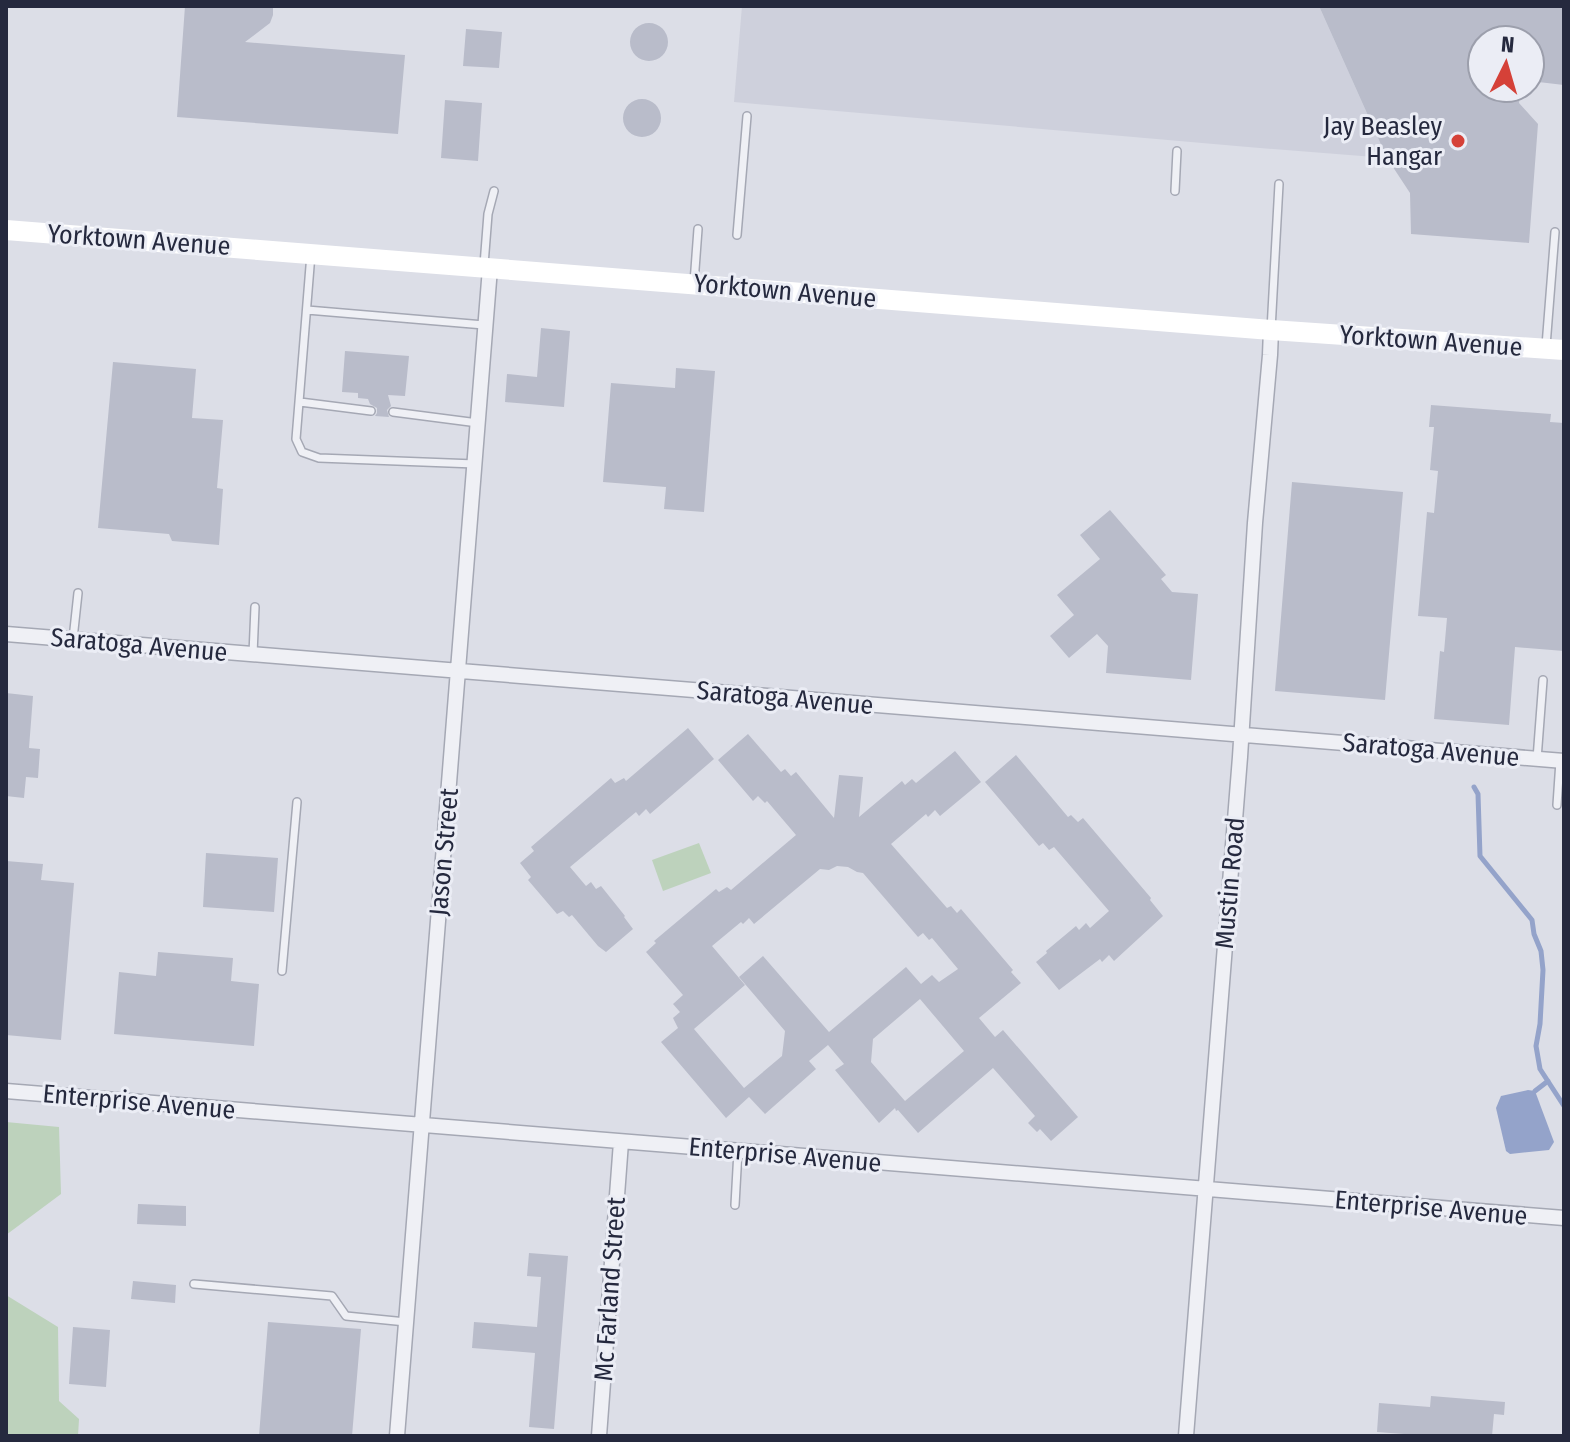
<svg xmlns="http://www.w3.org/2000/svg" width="1570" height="1442" viewBox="0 0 1570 1442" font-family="'Fira Sans Condensed',sans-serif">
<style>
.built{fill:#ced0dc}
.green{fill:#bdd2bc}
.water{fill:#94a3ca}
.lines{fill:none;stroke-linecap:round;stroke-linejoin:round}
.stream{stroke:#94a3ca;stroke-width:5}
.building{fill:#b9bcca;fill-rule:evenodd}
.service-casing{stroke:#a5a8b4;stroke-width:10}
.minor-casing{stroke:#a5a8b4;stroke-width:17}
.service{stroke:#eff0f5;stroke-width:7}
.minor{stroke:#eff0f5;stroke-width:14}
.secondary{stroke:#fff;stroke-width:20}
.poi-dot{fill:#d54138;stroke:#ebedf5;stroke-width:3}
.labels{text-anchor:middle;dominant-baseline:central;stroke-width:6;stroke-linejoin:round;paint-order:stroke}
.poi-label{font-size:26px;fill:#25293e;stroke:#ebedf5;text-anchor:end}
.street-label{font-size:26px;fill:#25293e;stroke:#ebedf5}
</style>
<rect width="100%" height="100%" fill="#dcdee7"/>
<path class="built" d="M742 6H1319L1387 158 1248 147 734 102Z"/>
<path class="green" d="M699 843 711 873 663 891 652 860Z
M6 1122 59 1127 61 1194 6 1235Z
M6 1295 58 1327 59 1401 79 1419 78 1436H6Z"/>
<path class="water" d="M1528 1090 1535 1091 1554 1142 1549 1150 1510 1154 1506 1151 1496 1108 1501 1096Z"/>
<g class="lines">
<path class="stream" d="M1474 787 1478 794 1480 856 1532 920 1534 934 1541 951 1543 970 1540 1024 1536 1046 1540 1069 1564 1106
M1535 1091 1548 1081"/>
</g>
<path class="building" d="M185 6H273V15L270 23 245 42 405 55 398 134 177 117Z
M1319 6H1564V85L1530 81V40H1482V88H1521L1519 103 1538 124 1529 243 1411 234 1410 193 1387 158Z
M630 42a19 19 0 1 1 38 0a19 19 0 1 1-38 0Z
M466 29 502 32 499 68 463 66Z
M623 118a19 19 0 1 1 38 0a19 19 0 1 1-38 0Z
M445 100 482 103 478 161 441 158Z
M541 328 570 331 564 407 505 402 507 374 537 377Z
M345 351 409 356 405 396 388 395 391 406 387 410 389 417 375 416 377 413V408L370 404 368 399 358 398V393L342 392Z
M113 362 196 369 192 418 223 420 217 488 223 489 219 545 172 541 169 534 98 528Z
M676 368 715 371 704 512 664 509 666 487 603 482 611 383 675 388Z
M1431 405 1551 414 1550 422 1564 423V651L1515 647 1509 725 1434 719 1440 651 1444 652 1447 618 1418 616 1427 512 1434 513 1438 471 1430 470 1434 427H1429Z
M1292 482 1403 492 1385 700 1275 691Z
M1110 510 1166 575 1161 579 1172 592 1198 594 1191 680 1106 673 1108 646 1097 634 1069 658 1050 636 1074 615 1057 595 1100 559 1080 535Z
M6 693 33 696 29 748 40 749 38 778 26 777 24 798 6 796Z
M688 728 714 759 650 814 646 809 639 816 636 812 570 867 586 886 591 882 596 889 601 886 625 916 624 917 633 929 606 952 598 946 572 915 569 917 563 911 557 914 528 880 531 877 520 863 534 851 531 847 611 778 615 783 624 778 626 781Z
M748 734 781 772 785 769 791 776 796 772 834 818 839 775 863 777 859 817 902 781 905 785 912 779 916 783 955 751 981 782 940 816 935 810 928 817 926 814 891 844 947 908 951 906 957 913 961 909 1013 970 1011 972 1021 983 979 1018 995 1037 1003 1030 1078 1117 1051 1141 1040 1129 1037 1132 1028 1123 1035 1116 993 1068 918 1133 898 1110 896 1111 895 1108 879 1123 835 1070 844 1064 828 1045 809 1061 816 1069 765 1114 749 1097 726 1118 661 1042 678 1028 673 1018 680 1012 673 1004 683 995 646 952 656 943 654 941 716 889 719 892 727 887 731 890 796 835 767 801 765 803 758 796 753 801 718 760ZM837 866 848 867 857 872 863 873 918 937 923 933 929 940 932 938 958 969 939 982 932 975 921 984 906 967 829 1032 763 956 739 977 785 1031 782 1056 744 1088 694 1029 745 985 712 946 741 922 743 924 749 918 754 924 820 869 829 870ZM920 999 964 1051 905 1101 871 1062 873 1039Z
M1016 755 1068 817 1071 815 1078 822 1083 818 1151 898 1150 900 1163 916 1114 961 1109 955 1102 962 1100 959 1059 990 1036 962 1047 953 1046 951 1076 926 1079 930 1086 923 1090 928 1109 911 1054 847 1049 850 1043 843 1039 846 985 782Z
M206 853 278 858 274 912 203 907Z
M6 861 43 864 41 880 74 883 61 1040 6 1035Z
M158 952 233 958 231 981 259 984 254 1046 114 1034 119 972 156 976Z
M138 1204 186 1206V1226L137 1224Z
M529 1253 568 1256 554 1429 529 1427 535 1353 472 1348 474 1322 537 1327 541 1277 527 1276Z
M133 1281 176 1285 175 1303 131 1299Z
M268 1322 361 1329 352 1436H259Z
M73 1327 110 1330 106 1387 69 1384Z
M1431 1396 1505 1402 1504 1415 1494 1414 1492 1436H1431L1377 1432 1379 1403 1430 1407Z"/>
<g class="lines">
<g class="service-casing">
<path id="service" d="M1175 191 1177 151
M737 235 747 116
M311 254 296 439 302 452 319 458 475 464
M484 265 488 214 494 191
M694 283 698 229
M307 310 484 325
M1271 330 1279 184
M1546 346 1555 232
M300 402 371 411
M393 412 478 423
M73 639 78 593
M253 654 255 607
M1537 759 1543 680
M1557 805 1560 761
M282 971 297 802
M735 1205 738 1151
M194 1284 332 1296 346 1316 406 1322"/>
</g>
<g class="minor-casing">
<path id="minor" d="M6 634 1564 761
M6 1091 1564 1218
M397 1436 490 268
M599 1436 621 1142
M1186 1436 1240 757 1255 523 1270 355 1271 330"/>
</g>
<use href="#service" class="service"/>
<use href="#minor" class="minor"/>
<path class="secondary" d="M6 230 1271 330 1564 350"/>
</g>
<circle class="poi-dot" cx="1458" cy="141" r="8"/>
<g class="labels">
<g class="poi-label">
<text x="1442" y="126">Jay Beasley<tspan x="1442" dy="30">Hangar</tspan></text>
</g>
<g class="street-label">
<text transform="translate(139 240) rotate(4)">Yorktown Avenue</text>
<text transform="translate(785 291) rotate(5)">Yorktown Avenue</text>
<text transform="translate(1431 341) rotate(4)">Yorktown Avenue</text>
<text transform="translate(139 645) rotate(5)">Saratoga Avenue</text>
<text transform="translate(785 698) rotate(5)">Saratoga Avenue</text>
<text transform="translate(1431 750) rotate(5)">Saratoga Avenue</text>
<text transform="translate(444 852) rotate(-85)">Jason Street</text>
<text transform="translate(1230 883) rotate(-85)">Mustin Road</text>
<text transform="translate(139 1102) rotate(5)">Enterprise Avenue</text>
<text transform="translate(785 1155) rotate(5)">Enterprise Avenue</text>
<text transform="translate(1431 1208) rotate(5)">Enterprise Avenue</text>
<text transform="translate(610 1289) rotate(-86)">Mc Farland Street</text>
</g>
</g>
<rect width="1570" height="1442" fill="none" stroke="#25293e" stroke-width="16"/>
<g transform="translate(1506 64) rotate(5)"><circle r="38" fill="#ebedf5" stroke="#9c9fac" stroke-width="2"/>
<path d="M0-6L14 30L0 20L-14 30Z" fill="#d54138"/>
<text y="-12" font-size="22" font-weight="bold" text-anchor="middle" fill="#25293e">N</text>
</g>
</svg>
